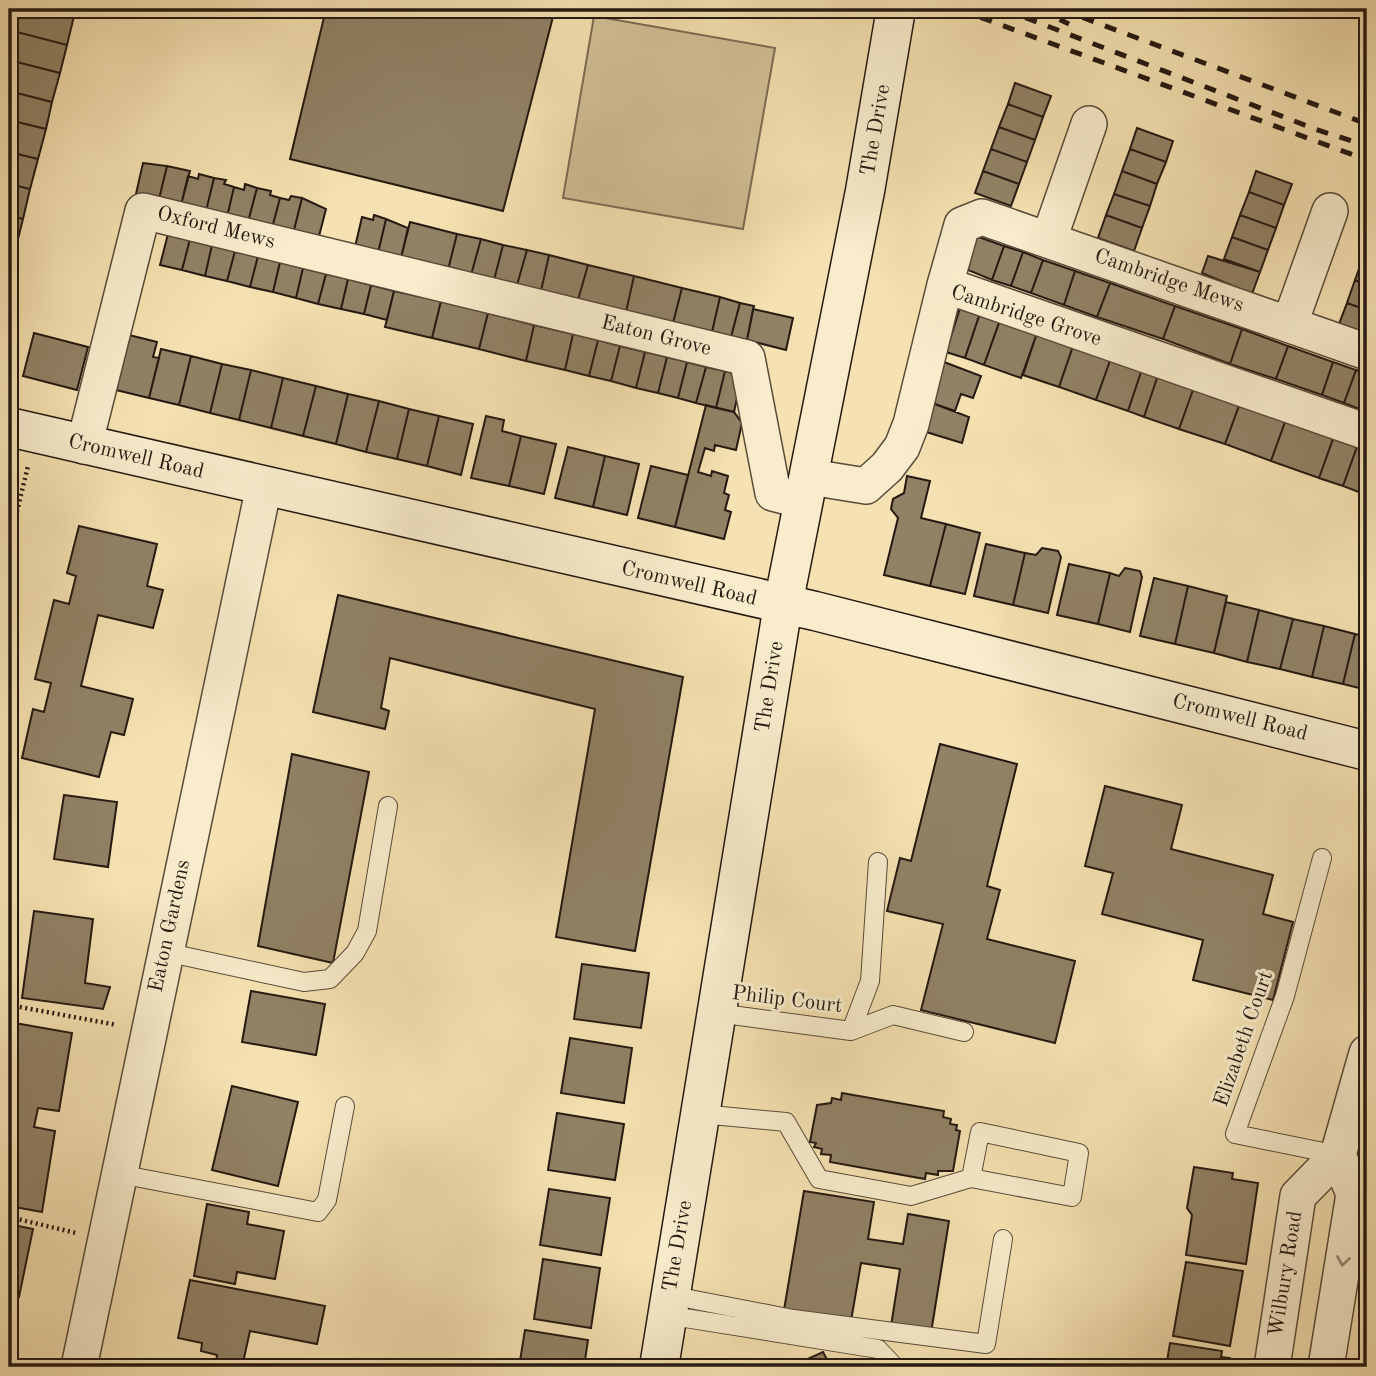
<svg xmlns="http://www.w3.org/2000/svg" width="1376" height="1376" viewBox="0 0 1376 1376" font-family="'Old Standard TT',serif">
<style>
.green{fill:#d2bf96;stroke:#7c6c54;stroke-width:2}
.building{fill:#918165;stroke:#251912;stroke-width:2}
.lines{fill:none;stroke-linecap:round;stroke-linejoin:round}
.lane-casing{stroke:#594b3a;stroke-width:20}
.street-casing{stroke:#594b3a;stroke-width:38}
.secondary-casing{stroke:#251912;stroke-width:41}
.path{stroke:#251912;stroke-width:4.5;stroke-dasharray:2 3.5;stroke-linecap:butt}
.lane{stroke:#f8eccc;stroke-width:18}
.street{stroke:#f8eccc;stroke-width:35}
.secondary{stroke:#f8eccc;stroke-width:38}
.rail{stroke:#251912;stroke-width:5;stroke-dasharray:12 12;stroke-linecap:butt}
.oneway{stroke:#998d78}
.labels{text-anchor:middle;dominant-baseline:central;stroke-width:6;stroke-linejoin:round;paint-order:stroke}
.street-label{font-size:21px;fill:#251912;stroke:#f8eccc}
</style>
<rect width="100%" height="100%" fill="#f5e1b1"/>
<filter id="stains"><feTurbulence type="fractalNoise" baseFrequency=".00286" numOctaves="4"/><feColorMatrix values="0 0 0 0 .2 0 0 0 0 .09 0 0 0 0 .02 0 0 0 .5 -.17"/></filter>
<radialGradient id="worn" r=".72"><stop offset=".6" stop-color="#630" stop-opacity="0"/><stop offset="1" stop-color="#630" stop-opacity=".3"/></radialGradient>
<path class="green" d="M594 16 775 48 743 229 563 198Z"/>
<path class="building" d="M18 9H47L74 16 67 45 13 31Z
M47 9H76L74 16Z
M326 9H555L503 211 290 159Z
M13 31 67 45 60 73 9 60Z
M9 60 60 73 52 102 9 91Z
M1015 83 1051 96 1043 117 1008 104Z
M9 91 52 102 46 129 9 120Z
M1008 104 1043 117 1035 140 999 127Z
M9 120 46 129 38 159 9 152Z
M999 127 1035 140 1027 162 991 149Z
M1137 128 1173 141 1166 162 1130 149Z
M991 149 1027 162 1019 184 983 171Z
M1130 149 1166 162 1157 184 1122 171Z
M9 152 38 159 30 189 9 184Z
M143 163 167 166 159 199 136 194Z
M167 166 190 171 181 205 159 199Z
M983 171 1019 184 1011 206 975 193Z
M1122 171 1157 184 1150 206 1114 194Z
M1256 171 1292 184 1284 205 1249 192Z
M199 174 214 178 206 211 181 205 188 176 198 179Z
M214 178 226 180 224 184 234 187 227 217 206 211Z
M9 184 30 189 23 219 9 215Z
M245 184 257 188 248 222 227 217 234 187 244 190Z
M257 188 271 191 270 195 280 198 272 228 248 222Z
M1249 192 1284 205 1276 228 1240 215Z
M1114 194 1150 206 1142 228 1106 215Z
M291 196 302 198 293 234 272 228 280 198 289 200Z
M302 198 326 209 318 240 293 234Z
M9 215 23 219 16 247 9 245Z
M374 215 386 219 378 253 355 247 362 217 373 220Z
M1106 215 1142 228 1134 251 1098 238Z
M1240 215 1276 228 1268 250 1232 237Z
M386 219 408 228 401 258 378 253Z
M410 222 457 234 448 270 401 258Z
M168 234 190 239 182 270 160 265Z
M457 234 481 239 471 275 448 270Z
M976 236 1004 246 992 280 968 270Z
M1232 237 1268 250 1260 272 1224 259Z
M190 239 212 245 205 276 182 270Z
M481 239 503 245 494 280 471 275Z
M9 245 16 247 9 276Z
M212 245 235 251 227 281 205 276Z
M503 245 527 250 517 285 494 280Z
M1004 246 1023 252 1011 286 992 280Z
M527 250 549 255 541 291 517 285Z
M235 251 258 256 250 287 227 281Z
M1023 252 1043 260 1031 293 1011 286Z
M549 255 588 265 578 300 541 291Z
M258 256 280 262 273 292 250 287Z
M1208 256 1260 272 1252 294 1202 273Z
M1363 258 1367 260V285L1355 280Z
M1043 260 1075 271 1064 305 1031 293Z
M280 262 303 268 296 298 273 292Z
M588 265 634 276 626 312 578 300Z
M303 268 326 274 318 304 296 298Z
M1075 271 1110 283 1097 317 1064 305Z
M326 274 348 279 341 309 318 304Z
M634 276 682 288 673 323 626 312Z
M348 279 371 285 364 314 341 309Z
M1355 280 1367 285V310L1347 303Z
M1110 283 1175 306 1163 339 1097 317Z
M371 285 394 291 387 320 364 314Z
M682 288 720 297 712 332 673 323Z
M394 291 441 301 432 338 385 327Z
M720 297 740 303 731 337 712 332Z
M441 301 488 313 479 349 432 338Z
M740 303 754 306 747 340 731 337Z
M1347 303 1367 310V335L1339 324Z
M961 305 980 313 965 358 946 352Z
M1175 306 1242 329 1230 364 1163 339Z
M753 309 793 318 786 350 747 340Z
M488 313 534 325 526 361 479 349Z
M980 313 1000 320 984 365 965 358Z
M1000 320 1037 333 1021 378 984 365Z
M534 325 573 334 565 370 526 361Z
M1242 329 1288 346 1276 379 1230 364Z
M34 333 88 347 77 390 23 376Z
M1037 333 1073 346 1059 387 1023 375Z
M573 334 598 340 589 376 565 370Z
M129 335 157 342 153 357 159 358 149 398 116 390Z
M598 340 620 346 611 381 589 376Z
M620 346 645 352 636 388 611 381Z
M1073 346 1111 358 1096 400 1059 387Z
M1288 346 1333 362 1322 395 1276 379Z
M161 349 191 356 179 405 149 398Z
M645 352 667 357 658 393 636 388Z
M191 356 222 364 210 413 179 405Z
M667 357 687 362 678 398 658 393Z
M1111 358 1142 369 1128 411 1096 400Z
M687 362 706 367 696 403 678 398Z
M944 362 981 376 973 398 961 394 955 411 932 403Z
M1333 362 1356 370 1344 403 1322 395Z
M222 364 251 370 239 420 210 413Z
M706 367 725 371 716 408 696 403Z
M1142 369 1158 375 1144 417 1128 411Z
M251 370 283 378 271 428 239 420Z
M1356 370 1367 374V412L1344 403Z
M725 371 742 376 734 412 716 408Z
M1158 375 1194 387 1179 429 1144 417Z
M283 378 316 386 303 436 271 428Z
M316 386 348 394 336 444 303 436Z
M1194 387 1240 403 1225 444 1179 429Z
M348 394 379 401 366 452 336 444Z
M379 401 409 409 397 459 366 452Z
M932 403 969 417 962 443 923 431Z
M1240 403 1286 419 1271 461 1225 444Z
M706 405 734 412 742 423 736 450 715 445 714 451 705 448 698 472 711 476 712 471 728 476 724 493 729 495 725 510 731 512 724 539 675 527Z
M409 409 439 416 427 466 397 459Z
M439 416 473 424 461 475 427 466Z
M486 416 504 420 502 431 521 436 509 486 471 478Z
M1286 419 1334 436 1319 478 1271 461Z
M521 436 556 444 544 494 509 486Z
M1334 436 1358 444 1343 486 1319 478Z
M1358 444 1367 448 1364 494 1343 486Z
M568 447 605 456 593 507 555 498Z
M605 456 639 464 627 515 593 507Z
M651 466 688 475 675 527 638 518Z
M907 476 930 481 921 518 946 524 930 586 884 575 898 518 891 509 893 499 904 493Z
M946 524 980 533 965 594 930 586Z
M79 526 157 544 147 586 163 590 153 628 98 615 81 686 133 699 124 735 111 732 99 777 22 758 33 709 44 712 51 683 35 679 54 600 69 604 76 576 67 573Z
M986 544 1025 553 1013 605 974 596Z
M1042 548 1058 551 1061 557 1048 613 1013 605 1025 553 1036 555Z
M1069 564 1110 573 1098 624 1057 615Z
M1125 568 1140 571 1142 577 1130 632 1098 624 1110 573 1119 576Z
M1154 578 1188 586 1175 644 1140 636Z
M1188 586 1227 596 1214 653 1175 644Z
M338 595 683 677 635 951 556 937 595 709 390 658 381 708 389 711 385 729 313 712Z
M1226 602 1259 610 1247 662 1214 653Z
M1259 610 1293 619 1280 669 1247 662Z
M1293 619 1324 626 1312 677 1280 669Z
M1324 626 1355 634 1343 684 1312 677Z
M1355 634 1367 637V690L1343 684Z
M940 744 1017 764 987 886 1000 890 987 939 1075 961 1055 1043 921 1010 943 924 887 911 900 858 911 861Z
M292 754 369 772 333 963 258 946Z
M1105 786 1182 805 1171 849 1273 875 1263 914 1293 922 1273 1000 1193 980 1203 940 1102 914 1113 873 1085 866Z
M64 795 117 802 108 867 54 859Z
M34 911 93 919 85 983 110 987 103 1009 22 998Z
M582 964 649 973 641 1028 574 1019Z
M251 991 325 1004 316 1055 242 1042Z
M9 1022 72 1033 59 1111 38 1108 34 1127 55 1131 42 1212 9 1206Z
M570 1038 632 1048 624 1103 561 1093Z
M232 1086 298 1102 278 1186 212 1170Z
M842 1093 944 1111 943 1117 951 1119 950 1124 957 1125 956 1130 960 1131 953 1171H938V1175L926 1173 925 1179 830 1162 831 1155 821 1154 822 1149 814 1147 816 1143 810 1142 817 1105 831 1103 832 1098 841 1100Z
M557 1113 624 1124 615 1180 548 1170Z
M1194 1167 1233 1173 1232 1179 1258 1183 1246 1264 1186 1255 1192 1215 1187 1208Z
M549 1189 610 1198 601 1255 540 1245Z
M804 1191 874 1202 868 1239 903 1244 908 1214 949 1221 931 1333 891 1326 900 1269 861 1263 851 1321 784 1310Z
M207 1204 249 1212 247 1224 284 1231 275 1279 237 1272 235 1284 194 1276Z
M9 1224 33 1229 19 1297 9 1295Z
M543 1259 600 1268 591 1328 534 1319Z
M1186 1262 1243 1271 1230 1346 1173 1336Z
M190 1280 325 1306 317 1344 250 1331 242 1367 216 1362 217 1355 201 1351 202 1343 178 1338Z
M525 1330 588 1340 584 1367H519Z
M1170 1343 1222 1351 1221 1357 1230 1358 1228 1367H1166Z
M823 1352 831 1367H790Z"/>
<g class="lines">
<g class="lane-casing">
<path id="lane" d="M1322 858 1285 996 1235 1134 1338 1155
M165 952 304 982 330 979 355 953 367 931 388 806
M717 1013 851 1031 870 981 878 862
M851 1031 893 1015 964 1032
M701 1114 786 1122 819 1179 911 1196 971 1178 1072 1197 1079 1153 980 1132 971 1178
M119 1174 318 1212 327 1200 345 1106
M669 1295 793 1319 986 1344 1003 1239
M666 1315 878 1349 895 1367"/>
</g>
<g class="street-casing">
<path id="street" d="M1049 239 1089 124
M945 285 962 225 982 217 1367 352
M1290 323 1330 211
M84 446 143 211 747 358 773 493 804 501
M810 477 866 486 887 467 902 447 911 424 945 285 1367 432
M79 1367 264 486
M1272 1367 1298 1196 1338 1155 1367 1053
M1326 1367 1354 1194 1338 1155"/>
</g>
<g class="secondary-casing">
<path id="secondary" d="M9 427 815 611 1367 751
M659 1367 783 605 865 191 896 9"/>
</g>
<path class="path" d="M9 544 28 466
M9 1005 117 1025
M9 1217 76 1233"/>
<use href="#lane" class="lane"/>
<use href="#street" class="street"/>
<use href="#secondary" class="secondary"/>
<path class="rail" d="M958 9 1367 160
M1003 9 1315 129 1367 146
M1038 9 1069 24
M1060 9 1367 124"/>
</g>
<defs><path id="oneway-chevron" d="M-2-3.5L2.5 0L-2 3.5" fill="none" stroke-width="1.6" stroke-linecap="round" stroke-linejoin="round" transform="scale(1.75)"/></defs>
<use class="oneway" href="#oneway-chevron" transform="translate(1343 1261) rotate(99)"/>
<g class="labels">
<g class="street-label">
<text transform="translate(876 130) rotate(-80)">The Drive</text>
<text transform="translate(216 228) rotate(14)">Oxford Mews</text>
<text transform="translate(1169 281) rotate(19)">Cambridge Mews</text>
<text transform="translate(1026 316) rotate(18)">Cambridge Grove</text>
<text transform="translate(656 336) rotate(14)">Eaton Grove</text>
<text transform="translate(136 457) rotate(13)">Cromwell Road</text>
<text transform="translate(689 584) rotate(13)">Cromwell Road</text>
<text transform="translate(770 687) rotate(-81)">The Drive</text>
<text transform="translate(1240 718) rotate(14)">Cromwell Road</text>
<text transform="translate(170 926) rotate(-78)">Eaton Gardens</text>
<text transform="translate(787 1000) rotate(7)">Philip Court</text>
<text transform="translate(1244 1039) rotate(-71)">Elizabeth Court</text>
<text transform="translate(678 1246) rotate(-80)">The Drive</text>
<text transform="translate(1286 1274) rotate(-81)">Wilbury Road</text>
</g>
</g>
<rect width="1376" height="1376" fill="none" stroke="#f5e1b1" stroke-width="35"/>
<rect x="10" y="10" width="1355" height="1355" fill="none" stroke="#251912" stroke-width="3.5"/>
<rect x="18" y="18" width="1341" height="1341" fill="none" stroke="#251912" stroke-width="2"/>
<rect width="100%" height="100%" filter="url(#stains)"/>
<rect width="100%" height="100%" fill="url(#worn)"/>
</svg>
